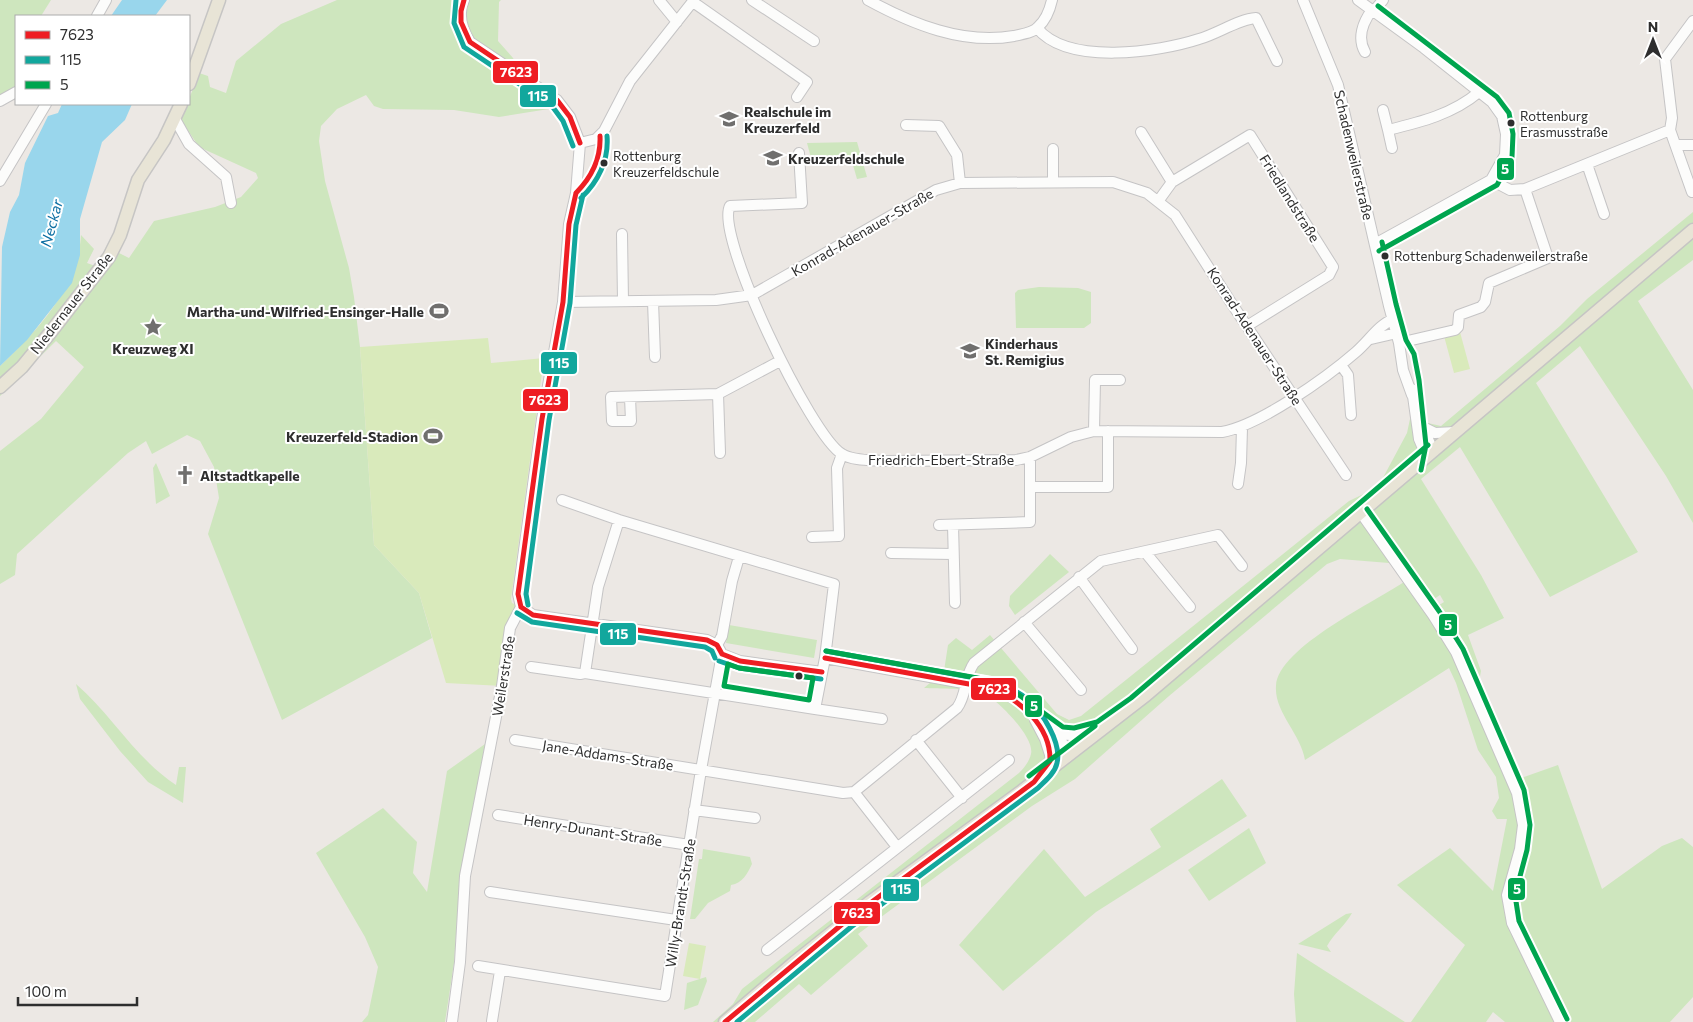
<svg xmlns="http://www.w3.org/2000/svg" width="1693" height="1022" viewBox="0 0 1693 1022" font-family="Commissioner,sans-serif">
<style>
.green{fill:#cee6be}
.pitch{fill:#d9eabb}
.water{fill:#99d6ec}
.lines{fill:none;stroke-linecap:round;stroke-linejoin:round}
.minor-casing{stroke:#c5c4c5;stroke-width:12}
.major-casing{stroke:#c6c5c4;stroke-width:15}
.minor{stroke:#fcfcfb;stroke-width:10}
.major{stroke:#e8e4d6;stroke-width:12}
.bus-1-casing{stroke:#fff;stroke-width:9}
.bus-2-casing{stroke:#fff;stroke-width:9}
.bus-3-casing{stroke:#fff;stroke-width:9}
.bus-1{stroke:#ee1d23;stroke-width:5}
.bus-2{stroke:#12a79d;stroke-width:5}
.bus-3{stroke:#00a54f;stroke-width:5}
.bus-dot{fill:#2e2e2e;stroke:#fff;stroke-width:2}
.labels{text-anchor:middle;dominant-baseline:central;stroke-width:4;stroke-linejoin:round;paint-order:stroke}
.bus-label{font-size:13px;fill:#2e2e2e;stroke:#fff;text-anchor:start}
.poi-label{font-size:14px;font-weight:bold;fill:#2e2e2e;stroke:#fff;text-anchor:start}
.street-label{font-size:14px;fill:#2e2e2e;stroke:#fff}
.water-label{font-size:15px;font-style:italic;fill:#0d6fa3;stroke:#fff}
.line-badge{stroke:#fff;stroke-width:2}
.badge-label{font-size:14px;text-anchor:middle;font-weight:bold;fill:#fff}
</style>
<rect width="100%" height="100%" fill="#ece8e4"/>
<path class="green" d="M0 0H51L41 16H16V88L0 98Z
M337 0H501L499 2 498 41 513 58 520 72 555 108 499 117 454 110 383 109 374 106 366 95 337 109 321 126 319 141 325 181 349 268 354 297 360 347 374 545 419 593 432 638 282 720 208 534 219 498 214 467 200 441 187 435 152 454 146 441 128 453 17 554 15 575 0 584V451L41 419 84 367 56 341 0 396V366C37 331 78 288 81 235L94 249 87 263 98 267 111 249 129 258 154 221 215 207 241 197 258 178 256 173 199 147 181 120 199 73 208 76 210 87 226 93 236 61 281 24Z
M857 142 867 177 857 179 851 158H811L807 143Z
M1693 212V260L1638 301 1693 390V523L1666 476 1580 346 1536 383 1638 552 1550 597 1460 447 1421 479 1481 575 1504 618 1468 635 1481 671 1479 682 1462 650 1436 607 1444 602 1440 595 1431 601 1399 553 1389 563 1340 559 1327 564 1169 696 1075 779 1032 806 858 934 868 946 811 995 799 984 755 1022H713L733 1004 742 989 1019 773C1024 768 1029 762 1031 754 1035 737 997 699 982 692 974 688 936 689 924 688L944 671 948 645 956 638 972 650 990 635 1057 714 1069 720 1081 716 1349 501 1378 487 1407 433 1410 419 1441 426 1560 326 1587 299Z
M1039 287 1078 288 1091 292V323L1084 328H1016L1015 293 1018 290Z
M156 463 170 496 156 504 153 468Z
M1050 554 1069 572 1015 615 1009 606 1010 596Z
M1407 580 1433 615 1500 754 1521 778 1558 765 1602 889 1662 846 1682 838 1693 847V997L1670 1022H1505L1493 1012 1486 1022H1411L1465 945 1397 885 1450 848 1493 891 1507 819H1497L1492 811 1499 798 1496 777 1478 750 1456 683 1449 668 1305 760C1301 734 1274 712 1276 686 1278 647 1377 601 1407 580Z
M729 625 817 640 814 658 726 643Z
M76 684C112 715 135 758 176 785L179 767H186L183 803 148 782 120 751 80 699Z
M485 744 459 889 454 963 445 1022H362L368 1015 378 967 365 937 316 853 383 808 417 842 413 873 427 892 447 771Z
M1222 779 1247 816 1096 912 1003 991 959 945 1044 849 1085 897 1161 847 1150 829Z
M1249 828 1266 863 1209 901 1188 870Z
M703 849 750 857 752 864C747 874 743 883 731 885L730 891 708 903 695 919H690L699 859H702Z
M1352 913C1345 926 1334 933 1327 946L1331 952 1298 944 1346 914Z
M1297 953 1405 1022H1296L1294 994Z
M706 977 707 981 698 1005 684 1010 687 983Z"/>
<path class="pitch" d="M1460 332 1470 369 1454 373 1444 336Z
M488 338 491 363 544 358 511 599 512 603 521 607 512 621 502 686 446 683 419 593 374 545 360 347Z
M689 943 706 946 700 979 683 976Z"/>
<path class="water" d="M122 0H167L155 16H111Z
M62 104H132L125 120 102 142 80 219V255L72 283 27 340 0 366 2 247 10 212 19 195 25 163 48 116 58 113Z"/>
<g class="lines">
<g class="minor-casing">
<path id="minor" d="M464 0C457 15 462 29 470 42L557 100 570 117 580 143 576 193 569 224 563 302 542 419 518 594 521 607
M659 0 677 22
M752 0 814 41
M868 0C912 24 963 45 1014 36 1022 34 1033 33 1038 27 1046 20 1050 9 1052 0
M1303 0 1338 85 1389 306 1399 343 1403 370 1412 395
M1358 0 1424 48 1492 102 1502 116 1506 134 1505 155 1491 180 1375 244
M693 2 807 82 797 97
M1373 12 1383 0
M97 16 106 0
M1037 28C1068 66 1159 52 1199 39 1217 34 1239 19 1256 18L1277 61
M1365 52C1357 38 1363 22 1372 10
M0 101 16 92
M1383 110 1388 130C1421 122 1453 114 1479 92
M175 119 189 144 226 177 231 203
M906 125 939 126 957 155 960 183
M1388 130 1392 148
M1670 130 1692 192
M1141 132 1172 182
M580 143 596 139 604 131 630 81 694 0
M1677 145H1693
M1053 149V182
M799 153 802 203 730 206C714 235 811 436 842 454 853 461 871 460 883 461L1016 460 1030 457 1071 437 1094 431 1222 432C1260 425 1326 378 1356 352 1369 341 1379 324 1394 319
M1587 164 1604 214
M1491 180 1510 190 1525 189 1670 130 1672 118 1665 59 1693 21
M0 181 46 104
M1159 200 1172 182 1250 135 1333 267 1329 275 1247 326
M622 234 623 301
M653 301 655 357
M563 302 716 300 752 295 936 190 960 183 1113 182 1147 193 1175 215 1230 301 1346 475
M1371 339 1397 333
M1399 343 1455 330 1458 327 1459 315 1481 307 1485 302 1489 283 1548 258 1525 189
M1341 365 1348 375 1351 415
M1412 389 1419 439 1422 446 1431 453
M718 394 720 453
M630 397 631 421H612L611 397 718 394 780 361
M1420 420 1433 451
M1423 427 1435 433 1456 432
M1094 431 1095 380H1120
M1238 484 1241 463 1242 428
M1030 487H1108V431
M1361 513 1433 615 1456 652 1517 793 1523 825 1520 849 1507 895 1512 923 1560 1022
M939 525 1030 522V457
M953 525 955 603
M812 537 839 536 837 468 842 454
M1145 552 1190 607
M891 553 953 554
M1079 577 1132 649
M1024 622 1081 690
M717 645 722 636 732 581 739 557
M722 654 740 661 822 672
M825 658 991 688C1003 693 1016 698 1025 707 1051 731 1062 743 1098 730
M531 667 580 674 585 673 815 709 825 658 834 584 619 520 562 500
M585 673 598 587 619 520
M815 709 882 719
M1035 720 1045 739 1051 758 1043 772
M1056 733 1063 744 1067 757
M515 740 843 793 854 792
M916 740 962 798
M854 792 957 708C967 695 964 677 974 663L1101 561 1218 535 1242 566
M854 792 897 847
M694 810 755 818
M498 815 689 845
M490 892 676 920
M767 950 1009 760
M478 966 665 996 701 770 722 654 717 645 707 640 533 615 521 607
M492 1021 500 971
M452 1022 460 962 465 876 502 686 510 628 521 607"/>
</g>
<g class="major-casing">
<path id="major" d="M189 84 219 0
M0 387 22 367 50 333 109 257 120 235 138 180 164 140 181 104
M725 1022 795 962 870 902 1022 791 1146 695 1693 230"/>
</g>
<use href="#minor" class="minor"/>
<use href="#major" class="major"/>
<g class="bus-1-casing">
<path id="bus-1" d="M464 0 461 11V22L470 42 557 100 570 117 580 143
M576 193C591 178 601 158 600 136
M521 607 518 594 542 419 563 302 569 224 576 193
M521 607 533 615 707 640 717 645 722 654
M722 654 740 661 822 672
M725 1022 846 921 1034 782 1050 761C1051 726 1020 700 991 688L825 658"/>
</g>
<g class="bus-2-casing">
<path id="bus-2" d="M456 0 454 23 464 47 552 106 563 121 573 146
M581 198C598 182 609 160 607 136
M528 605 526 594 549 420 570 303 576 225 583 195
M517 613 532 622 705 647 712 651 715 658
M719 661 739 668 821 679
M737 1022 851 927 1038 788C1045 781 1055 773 1057 763 1062 743 1042 711 1027 699 1017 690 1004 685 992 681L826 651"/>
</g>
<g class="bus-3-casing">
<path id="bus-3" d="M1378 6 1497 97 1509 113 1513 134 1512 157 1497 185 1379 251
M1382 242 1396 304 1406 340 1414 354 1419 380 1426 445 1421 470
M1367 509 1439 611 1463 649 1524 790 1530 825 1527 850 1515 895 1519 921 1567 1019
M826 651 994 681 1019 695 1063 727 1074 728 1097 722 1131 698 1428 445
M728 664 739 668 813 678 809 700 724 686Z
M1029 776 1095 726"/>
</g>
<use href="#bus-1" class="bus-1"/>
<use href="#bus-2" class="bus-2"/>
<use href="#bus-3" class="bus-3"/>
</g>
<defs>
<g id="school-bare" transform="scale(1.5)"><path d="M0-5L7-2L0 1L-7-2ZM-4 1L0 2.5L4 1V4Q0 6-4 4Z" fill="#706f6e" stroke="#fff" stroke-width="2.5" paint-order="stroke"/></g>
<g id="stadium-bare" transform="scale(1.5)"><path d="M0-5a6.5 5 0 1 0 0 10a6.5 5 0 1 0 0-10ZM-3.5-1.8h7v3.6h-7Z" fill="#706f6e" stroke="#fff" stroke-width="2.5" paint-order="stroke"/></g>
<g id="sight-bare" transform="scale(1.5)"><path d="M0-6L1.8-2.2L6-1.7L2.9 1.2L3.7 5.4L0 3.3L-3.7 5.4L-2.9 1.2L-6-1.7L-1.8-2.2Z" fill="#706f6e" stroke="#fff" stroke-width="2.5" paint-order="stroke"/></g>
<g id="church-bare" transform="scale(1.5)"><path d="M-1.2-6h2.4v3.5h3.3v2.4h-3.3V6h-2.4V-.1h-3.3v-2.4h3.3Z" fill="#706f6e" stroke="#fff" stroke-width="2.5" paint-order="stroke"/></g>
</defs>
<g fill-rule="evenodd">
<use href="#school-bare" x="729" y="119"/>
<use href="#school-bare" x="773" y="158"/>
<use href="#stadium-bare" x="439" y="311"/>
<use href="#sight-bare" x="153" y="327"/>
<use href="#school-bare" x="970" y="351"/>
<use href="#stadium-bare" x="433" y="436"/>
<use href="#church-bare" x="185" y="475"/>
</g>
<g class="bus-dot">
<circle cx="1511" cy="123" r="4.5"/>
<circle cx="604" cy="163" r="4.5"/>
<circle cx="1385" cy="256" r="4.5"/>
<circle cx="799" cy="676" r="4.5"/>
</g>
<g class="labels">
<g class="bus-label">
<text x="1520" y="116">Rottenburg<tspan x="1520" dy="16">Erasmusstraße</tspan></text>
<text x="613" y="156">Rottenburg<tspan x="613" dy="16">Kreuzerfeldschule</tspan></text>
<text x="1394" y="256">Rottenburg Schadenweilerstraße</text>
</g>
<g class="poi-label">
<text x="744" y="111">Realschule im<tspan x="744" dy="16">Kreuzerfeld</tspan></text>
<text x="788" y="158">Kreuzerfeldschule</text>
<text x="424" y="311" text-anchor="end">Martha-und-Wilfried-Ensinger-Halle</text>
<text x="985" y="343">Kinderhaus<tspan x="985" dy="16">St. Remigius</tspan></text>
<text x="153" y="348" text-anchor="middle">Kreuzweg XI</text>
<text x="418" y="436" text-anchor="end">Kreuzerfeld-Stadion</text>
<text x="200" y="475">Altstadtkapelle</text>
</g>
<g class="street-label">
<text transform="translate(1354 155) rotate(77)">Schadenweilerstraße</text>
<text transform="translate(1290 198) rotate(58)">Friedlandstraße</text>
<text transform="translate(862 232) rotate(-30)">Konrad-Adenauer-Straße</text>
<text transform="translate(71 303) rotate(-52)">Niedernauer Straße</text>
<text transform="translate(1255 336) rotate(57)">Konrad-Adenauer-Straße</text>
<text x="941" y="459">Friedrich-Ebert-Straße</text>
<text transform="translate(503 676) rotate(-81)">Weilerstraße</text>
<text transform="translate(608 755) rotate(9)">Jane-Addams-Straße</text>
<text transform="translate(593 830) rotate(9)">Henry-Dunant-Straße</text>
<text transform="translate(680 903) rotate(-81)">Willy-Brandt-Straße</text>
</g>
<g class="water-label">
<text transform="translate(51 223) rotate(-75)">Neckar</text>
</g>
</g>
<g class="line-badge">
<rect x="492" y="60" width="47" height="24" rx="5" fill="#ee1d23"/>
<rect x="519" y="84" width="38" height="24" rx="5" fill="#12a79d"/>
<rect x="1496" y="157" width="19" height="24" rx="5" fill="#00a54f"/>
<rect x="540" y="351" width="38" height="24" rx="5" fill="#12a79d"/>
<rect x="522" y="388" width="47" height="24" rx="5" fill="#ee1d23"/>
<rect x="1438" y="613" width="20" height="24" rx="5" fill="#00a54f"/>
<rect x="599" y="622" width="38" height="24" rx="5" fill="#12a79d"/>
<rect x="970" y="677" width="47" height="24" rx="5" fill="#ee1d23"/>
<rect x="1024" y="694" width="19" height="24" rx="5" fill="#00a54f"/>
<rect x="1507" y="877" width="19" height="24" rx="5" fill="#00a54f"/>
<rect x="882" y="878" width="38" height="24" rx="5" fill="#12a79d"/>
<rect x="833" y="901" width="48" height="24" rx="5" fill="#ee1d23"/>
</g>
<g class="badge-label">
<text x="516" y="77">7623</text>
<text x="538" y="101">115</text>
<text x="1505" y="174">5</text>
<text x="559" y="368">115</text>
<text x="545" y="405">7623</text>
<text x="1448" y="630">5</text>
<text x="618" y="639">115</text>
<text x="994" y="694">7623</text>
<text x="1034" y="711">5</text>
<text x="1517" y="894">5</text>
<text x="901" y="894">115</text>
<text x="857" y="918">7623</text>
</g>
<rect x="15" y="15" width="175" height="90" fill="#ffffff" stroke="#ababab"/>
<rect x="25" y="31" width="25" height="8" fill="#ee1d23" stroke="#ababab"/>
<text x="60" y="40" font-size="15" fill="#2e2e2e">7623</text>
<rect x="25" y="56" width="25" height="8" fill="#12a79d" stroke="#ababab"/>
<text x="60" y="65" font-size="15" fill="#2e2e2e">115</text>
<rect x="25" y="81" width="25" height="8" fill="#00a54f" stroke="#ababab"/>
<text x="60" y="90" font-size="15" fill="#2e2e2e">5</text>
<g transform="translate(1653 40)" stroke="#ffffff" stroke-width="4" paint-order="stroke">
<path d="M0-4L9 19L0 12L-9 19Z" fill="#2e2e2e"/>
<text y="-8" font-size="14" font-weight="bold" text-anchor="middle" fill="#2e2e2e">N</text>
</g>
<path d="M18 997v8h119v-8" fill="none" stroke="#2e2e2e" stroke-width="2.5"/>
<text x="25" y="997" font-size="15" fill="#2e2e2e" stroke="#ffffff" stroke-width="4" paint-order="stroke">100 m</text>
</svg>
